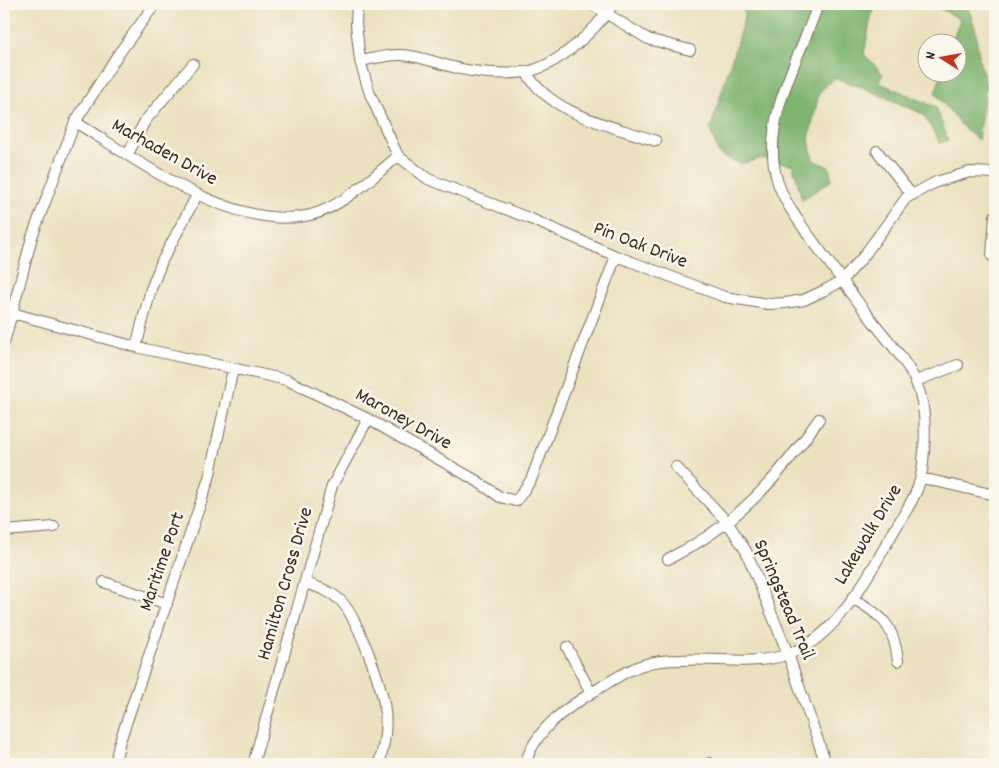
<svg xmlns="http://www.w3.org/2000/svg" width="999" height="768" viewBox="0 0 999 768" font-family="Dekko,sans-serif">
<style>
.forest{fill:#7fb571;stroke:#5d7048}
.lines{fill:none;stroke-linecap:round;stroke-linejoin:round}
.minor-casing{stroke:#796a56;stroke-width:12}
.minor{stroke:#fff;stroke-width:10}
.labels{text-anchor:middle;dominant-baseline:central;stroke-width:5;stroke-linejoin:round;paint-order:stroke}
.street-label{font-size:20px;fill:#3b2a1e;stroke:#fbf7ec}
</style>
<rect width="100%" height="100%" fill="#fbf7ec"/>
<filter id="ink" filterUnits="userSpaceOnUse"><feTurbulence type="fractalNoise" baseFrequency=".02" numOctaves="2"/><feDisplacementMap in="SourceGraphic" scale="10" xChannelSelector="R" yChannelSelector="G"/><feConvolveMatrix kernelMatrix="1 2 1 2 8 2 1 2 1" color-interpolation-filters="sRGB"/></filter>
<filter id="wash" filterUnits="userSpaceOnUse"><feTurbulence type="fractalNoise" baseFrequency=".0096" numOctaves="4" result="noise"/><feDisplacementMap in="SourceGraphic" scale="20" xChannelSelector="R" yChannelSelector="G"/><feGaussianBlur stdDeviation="1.12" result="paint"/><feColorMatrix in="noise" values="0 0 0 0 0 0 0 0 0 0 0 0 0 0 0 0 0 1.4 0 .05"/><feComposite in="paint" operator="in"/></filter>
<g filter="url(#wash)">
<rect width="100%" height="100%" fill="#ebe1bf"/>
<path class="forest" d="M743 4H877L871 17 864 54 883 74 880 83 936 107 948 140 940 143 923 114 862 87 834 78 819 93 809 139 813 160 829 167 832 180 802 200 793 165 763 158 740 164 719 154 710 130 744 19Z
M931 4H971L968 8 975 27 980 64 986 84 978 140 962 126 935 93 942 73 956 72V42H952L960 19Z"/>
</g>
<g filter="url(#ink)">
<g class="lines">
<g class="minor-casing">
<path id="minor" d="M357 4 356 24 360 61 370 94 398 156 428 179 531 219 616 256 725 297 768 304 785 303 804 300 825 290 842 281 863 257 906 198 936 182 970 172 995 173
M591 4 648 39 690 50
M360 61C373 59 388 54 402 55 423 56 440 65 461 69 481 73 503 75 525 72 557 67 596 30 613 4
M526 72C552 116 611 125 656 141
M75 122C138 160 238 236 314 214 342 206 376 175 398 156
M877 151 912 195
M128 154 145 121 193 64
M992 256 995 216
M12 313 136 347 287 380 368 419 477 481 500 497 516 501 531 480 616 256
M4 343 32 237 75 122 117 56 155 4
M136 347 151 289 162 261 197 195
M916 381 958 365
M676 467 728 523 746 551 788 654 826 764
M922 478 995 495
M4 531 54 527
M668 559C734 527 778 479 819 419
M104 582 167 604
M305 583C318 587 330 591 340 600 357 616 383 687 385 711 387 729 384 747 379 764
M852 598C882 615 894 625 898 661
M567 647 591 693
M710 763 711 764
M115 764 119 744 209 478 233 369
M253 764 332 486 368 419
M525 764C537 726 568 707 601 687 614 679 629 669 643 665 654 661 669 660 680 660 717 657 755 667 791 653 838 635 866 579 890 538 898 523 909 508 916 492 922 478 923 465 924 450 930 381 906 364 867 314 848 288 829 263 810 237 794 215 778 194 774 166 766 110 801 56 818 4"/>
</g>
<use href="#minor" class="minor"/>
</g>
</g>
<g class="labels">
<g class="street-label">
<text transform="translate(164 153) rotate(29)">Marhaden Drive</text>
<text transform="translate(640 246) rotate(21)">Pin Oak Drive</text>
<text transform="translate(403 420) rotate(29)">Maroney Drive</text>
<text transform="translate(869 535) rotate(-59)">Lakewalk Drive</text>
<text transform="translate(163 562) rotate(-71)">Maritime Port</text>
<text transform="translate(286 584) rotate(-74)">Hamilton Cross Drive</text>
<text transform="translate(783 600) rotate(67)">Springstead Trail</text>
</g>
</g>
<rect width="999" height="768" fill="none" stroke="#fbf7ec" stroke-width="20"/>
<g transform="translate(942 58) rotate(281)"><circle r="24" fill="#fbf7ec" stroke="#aea59a"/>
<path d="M0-4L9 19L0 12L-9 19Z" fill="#c8321e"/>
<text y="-8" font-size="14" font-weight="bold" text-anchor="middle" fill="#3b2a1e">N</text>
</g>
</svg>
